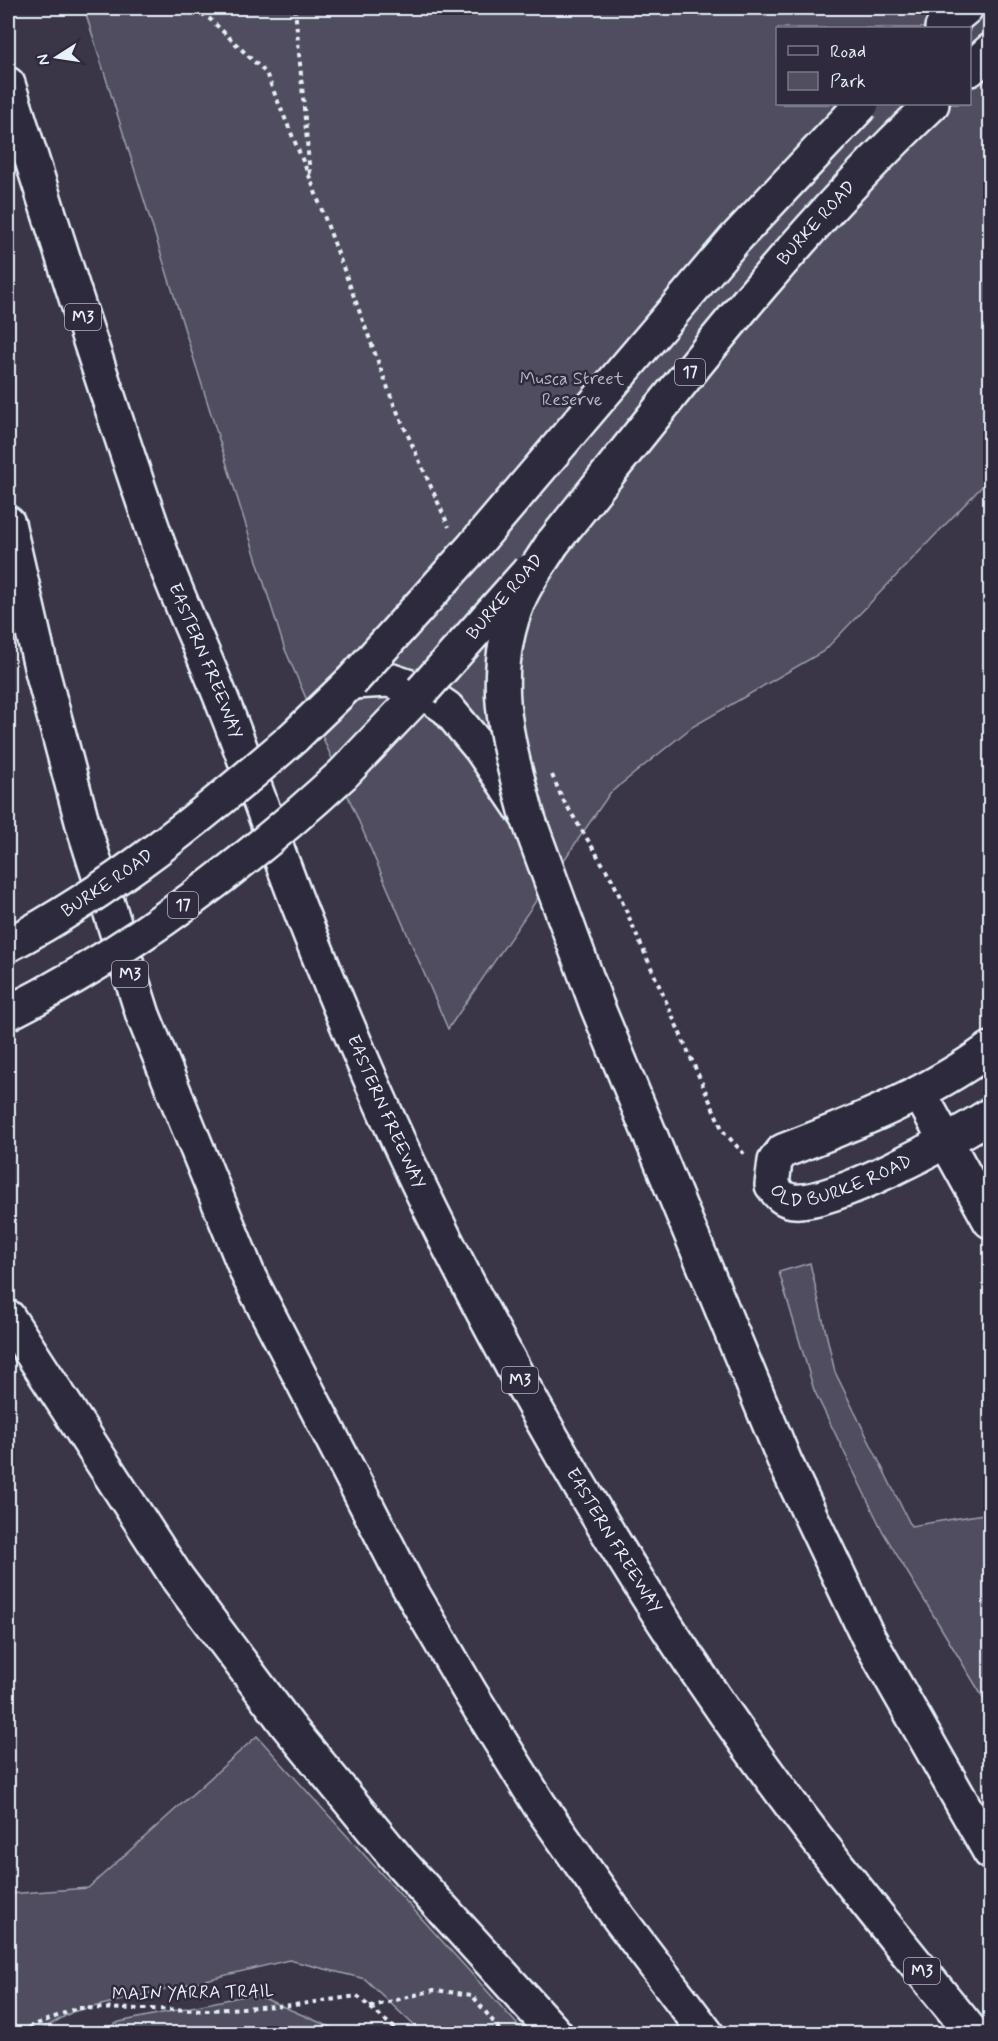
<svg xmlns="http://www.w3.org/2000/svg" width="998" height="2041" viewBox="0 0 998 2041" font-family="Mynerve,sans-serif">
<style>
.green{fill:#504e5f;stroke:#9ca0ac;stroke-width:1.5;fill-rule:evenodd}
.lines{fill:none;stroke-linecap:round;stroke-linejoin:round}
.minor-casing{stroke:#e8f1f8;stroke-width:38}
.major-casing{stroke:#e8f1f8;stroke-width:38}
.highway-casing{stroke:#e8f1f8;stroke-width:38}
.path{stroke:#e8f1f8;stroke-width:4;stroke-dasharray:4.5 4.5;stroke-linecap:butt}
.minor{stroke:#2f2a3d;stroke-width:33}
.major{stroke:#2f2a3d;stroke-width:33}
.highway{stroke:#2f2a3d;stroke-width:33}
.major-bridge-casing{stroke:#e8f1f8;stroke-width:38;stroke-linecap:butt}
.highway-bridge-casing{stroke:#e8f1f8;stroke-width:38;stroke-linecap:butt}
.major-bridge{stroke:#2f2a3d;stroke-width:33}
.highway-bridge{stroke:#2f2a3d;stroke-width:33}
.labels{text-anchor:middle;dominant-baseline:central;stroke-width:5;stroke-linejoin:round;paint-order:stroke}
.shield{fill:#2f2a3d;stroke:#b0b5c0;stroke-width:1.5}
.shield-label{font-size:16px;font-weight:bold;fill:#e8f1f8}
.street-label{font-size:18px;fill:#e8f1f8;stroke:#2f2a3d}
.park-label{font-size:18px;fill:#b3b8c2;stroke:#2f2a3d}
</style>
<rect width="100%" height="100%" fill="#3a3648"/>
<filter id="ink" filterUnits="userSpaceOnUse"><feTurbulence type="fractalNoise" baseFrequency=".0167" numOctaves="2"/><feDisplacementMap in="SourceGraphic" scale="12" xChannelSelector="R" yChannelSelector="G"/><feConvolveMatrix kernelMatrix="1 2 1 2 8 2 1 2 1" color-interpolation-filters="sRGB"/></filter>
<g filter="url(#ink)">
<path class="green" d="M84 8H990V478L824 651 692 727 610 793 448 1029 284 647ZM778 28H970V104H778Z
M810 1263 835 1372 911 1526 990 1513V1709L883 1532 814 1390 779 1272Z
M257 1736 525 2033H422L365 1979 289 1960 72 2012 36 2033H8V1894L88 1888Z
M254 1994 344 2033H98L119 2022Z"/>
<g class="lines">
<g class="minor-casing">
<g id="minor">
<path id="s1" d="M990 1049C927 1095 856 1123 783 1151L775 1161 772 1185C778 1193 781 1199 793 1201 833 1206 954 1138 990 1115"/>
<path d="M920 1094 990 1221"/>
</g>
</g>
<g class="major-casing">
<g id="major">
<path d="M942 28 966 8"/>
<path d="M970 69 990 51"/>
<path id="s2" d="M552 544C673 393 791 237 932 104"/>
<path d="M293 738 351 682"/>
<path d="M343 774 422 691"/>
</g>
</g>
<g class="highway-casing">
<g id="highway">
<path id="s3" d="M8 84C56 237 105 392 158 544 178 600 204 653 225 708 252 776 275 846 302 914 349 1033 400 1152 459 1266 551 1445 656 1621 775 1783 838 1869 906 1951 973 2034"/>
<path d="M8 523 41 667 83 825 143 1015 249 1277 407 1584 471 1694 539 1804 619 1918 707 2034"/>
<path d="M351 682 389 680 422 691 447 708 481 749 528 818 597 1006 785 1462 868 1637 990 1852"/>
<path d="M8 1317 178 1579 288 1726 399 1861 556 2034"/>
</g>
</g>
<path class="path" d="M194 8 211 20 266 73 310 178 393 402 449 527
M295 8 310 175
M552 775 562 798 613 881 723 1131 744 1154
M370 2007 434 1990 472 1995 503 2034
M12 2034 77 2008 209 2010 294 2005 357 1996 401 2034"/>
<use href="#minor" class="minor"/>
<use href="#major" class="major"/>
<use href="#highway" class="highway"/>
<g class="major-bridge-casing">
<g id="major-bridge">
<path d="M351 682 473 547 734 240 862 104"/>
<path d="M422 691 529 571"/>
<path id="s4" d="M8 945C112 890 204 815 293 738"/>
<path d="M8 1013C131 951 242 867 343 774"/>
</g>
</g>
<g class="highway-bridge-casing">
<path id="highway-bridge" d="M528 818C507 741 487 677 519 599 527 580 541 562 552 544"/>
</g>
<use href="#major-bridge" class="major-bridge"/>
<use href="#highway-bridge" class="highway-bridge"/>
</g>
</g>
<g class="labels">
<g class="shield">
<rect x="65" y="304" width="36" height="26" rx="4.5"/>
<rect x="675" y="359" width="30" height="26" rx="4.5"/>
<rect x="168" y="892" width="30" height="26" rx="4.5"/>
<rect x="112" y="961" width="36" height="26" rx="4.5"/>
<rect x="502" y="1367" width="36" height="26" rx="4.5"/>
<rect x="904" y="1958" width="36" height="26" rx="4.5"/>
</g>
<g class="shield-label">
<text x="83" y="317">M3</text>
<text x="690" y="372">17</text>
<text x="183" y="905">17</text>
<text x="130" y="974">M3</text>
<text x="520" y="1380">M3</text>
<text x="922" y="1971">M3</text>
</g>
<g class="street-label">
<text stroke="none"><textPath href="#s2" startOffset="416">BURKE ROAD</textPath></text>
<text transform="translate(505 597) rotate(-49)">BURKE ROAD</text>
<text stroke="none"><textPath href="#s3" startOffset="610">EASTERN FREEWAY</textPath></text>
<text stroke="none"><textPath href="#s4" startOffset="117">BURKE ROAD</textPath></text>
<text stroke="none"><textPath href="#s3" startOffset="1096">EASTERN FREEWAY</textPath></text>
<text stroke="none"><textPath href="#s1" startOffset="346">OLD BURKE ROAD</textPath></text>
<text stroke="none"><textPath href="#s3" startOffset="1582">EASTERN FREEWAY</textPath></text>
<text transform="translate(193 1993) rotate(-1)">MAIN YARRA TRAIL</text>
</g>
<g class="park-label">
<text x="572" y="379">Musca Street<tspan x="572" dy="21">Reserve</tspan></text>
</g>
</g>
<rect width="998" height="2041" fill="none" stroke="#2f2a3d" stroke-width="30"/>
<rect x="15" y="15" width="968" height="2011" fill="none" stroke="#e8f1f8" stroke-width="2" filter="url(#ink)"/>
<rect x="776" y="27" width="195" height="78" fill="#2f2a3d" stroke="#797a88" stroke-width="1.5"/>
<rect x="788" y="46" width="30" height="9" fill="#2f2a3d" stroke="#797a88" stroke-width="1.5"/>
<text x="830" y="57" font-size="18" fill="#e8f1f8">Road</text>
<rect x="788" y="72" width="30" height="18" fill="#504e5f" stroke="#797a88" stroke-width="1.5"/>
<text x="830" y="87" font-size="18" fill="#e8f1f8">Park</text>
<g transform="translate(57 57) rotate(258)" stroke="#2f2a3d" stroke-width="4.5" paint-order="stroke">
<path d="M0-4.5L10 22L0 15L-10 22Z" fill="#e8f1f8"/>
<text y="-9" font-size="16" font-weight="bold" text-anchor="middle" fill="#e8f1f8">N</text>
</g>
</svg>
